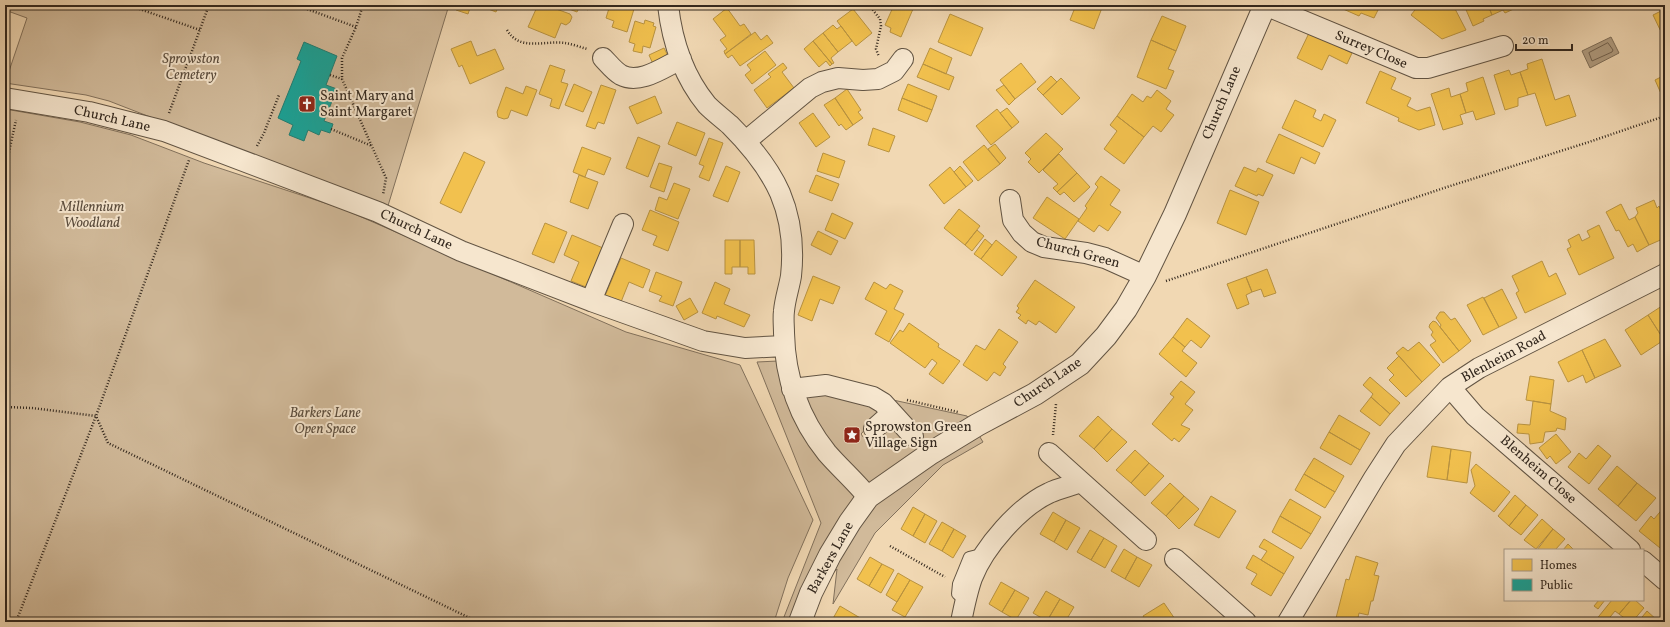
<svg xmlns="http://www.w3.org/2000/svg" width="1670" height="627" viewBox="0 0 1670 627" font-family="Vollkorn,serif">
<style>
.green{fill:#d1ba9a;stroke:#82715c}
.water{fill:#b09c80;stroke:#7e6e59}
.homes{fill:#f2c14e;stroke:#b99340}
.public{fill:#17a398;stroke:#1f7e73}
.lines{fill:none;stroke-linecap:round;stroke-linejoin:round}
.shore{stroke:#72624f;stroke-width:1}
.service-casing{stroke:#625443;stroke-width:12}
.minor-casing{stroke:#625443;stroke-width:22}
.tertiary-casing{stroke:#625443;stroke-width:24}
.path{stroke:#33281e;stroke-width:2.5;stroke-dasharray:1 2;stroke-linecap:butt}
.service{stroke:#f6e6ce;stroke-width:10}
.minor{stroke:#f6e6ce;stroke-width:20}
.tertiary{stroke:#f6e6ce;stroke-width:22}
.labels{text-anchor:middle;dominant-baseline:central;stroke-width:4;stroke-linejoin:round;paint-order:stroke}
.street-label{font-size:14px;fill:#33281e;stroke:#f6e6ce}
.park-label{font-size:14px;font-style:italic;fill:#5a4c3d;stroke:#f6e6ce}
.poi-label{font-size:14px;fill:#33281e;stroke:#f6e6ce;text-anchor:start}
</style>
<rect width="100%" height="100%" fill="#f1d8b3"/>
<filter id="stains"><feTurbulence type="fractalNoise" baseFrequency=".005" numOctaves="4"/><feColorMatrix values="0 0 0 0 .2 0 0 0 0 .09 0 0 0 0 .02 0 0 0 .5 -.17"/></filter>
<radialGradient id="worn" r=".72"><stop offset=".6" stop-color="#630" stop-opacity="0"/><stop offset="1" stop-color="#630" stop-opacity=".3"/></radialGradient>
<path class="green" d="M5 5H449L387 209 109 101 86 95 5 83 27 18 5 10Z
M5 109 80 122 131 135 204 163 343 209 626 332 740 365 813 520 788 578 774 622H5Z
M778 361 787 396 825 393 869 403 879 414 861 434 869 445 891 426 907 444 921 432 893 400 967 416 983 442 943 465 875 533 833 604 837 569 787 622H782L821 523 757 362Z"/>
<path class="water" d="M1611 37 1619 53 1590 68 1582 51Z"/>
<path class="homes" d="M458 5H471L468 14 456 10Z
M478 5H499L496 12Z
M545 5 570 14 572 17 570 22 566 25 561 23 555 38 528 27 537 7 544 9Z
M558 5H590L588 10 580 6 577 12Z
M610 5H622L634 9 627 32 612 27 614 21 606 18Z
M708 5H725L724 9 716 6 714 9 707 7Z
M894 5H904L913 9 901 37 890 32 891 28 885 25Z
M1076 5H1103L1094 29 1070 20Z
M1334 5H1372L1379 8 1374 18 1361 13 1359 16Z
M1419 5H1426L1431 9 1439 5H1453L1466 30 1442 39 1411 15Z
M1464 5H1488L1492 15 1483 19 1484 21 1473 26Z
M1488 5H1517L1518 7 1505 13 1503 10 1492 15Z
M727 8 740 26 744 24 751 34 725 54 724 51 727 49 720 40 726 36 713 19Z
M853 9 872 33 856 46 837 21Z
M1665 9V40L1653 15Z
M950 14 983 28 971 56 938 42Z
M1162 16 1186 26 1176 51 1151 40Z
M645 20 654 23 653 26 656 27 650 48 643 46 642 53 633 51 635 44 629 42 635 21 644 24Z
M833 25 837 29 841 26 852 41 838 52 823 33Z
M755 32 761 40 767 35 773 43 740 66 732 55 728 58 725 54Z
M823 33 838 52 831 58 834 63 832 64 813 41Z
M1309 33 1352 53 1347 64 1329 55 1322 70 1297 58Z
M1151 40 1176 51 1168 69 1174 71 1166 89 1137 77Z
M471 41 477 56 495 49 504 69 470 84 462 65 459 67 451 49Z
M813 41 832 64 830 66 826 61 819 67 804 49Z
M664 48 668 56 653 64 649 55Z
M930 48 952 58 946 74 923 64Z
M765 51 776 65 752 84 745 75 751 70 747 65Z
M1542 59 1555 100 1569 95 1576 116 1546 126 1535 93 1528 95 1520 72 1528 69 1527 64Z
M783 63 787 68 782 72 794 88 767 108 754 90 771 77 768 74Z
M1021 63 1036 82 1015 99 1000 80Z
M923 64 954 77 949 90 917 77Z
M550 65 565 70 561 82 568 84 559 109 550 106 552 99 539 94Z
M1509 70 1511 75 1520 72 1528 95 1518 98V106L1505 110 1494 75Z
M1380 71 1396 78 1391 89 1411 98 1407 106 1417 111 1430 107 1435 125 1419 130 1398 121 1399 118 1366 103Z
M1665 75V97L1663 98 1655 80Z
M1051 76 1057 82 1043 95 1037 89Z
M1483 77 1495 114 1476 120 1473 111 1466 113 1460 94 1468 91 1466 83Z
M1061 78 1080 98 1062 115 1043 95Z
M574 84 592 92 583 112 565 105Z
M908 84 937 96 932 110 902 98Z
M601 85 616 90 604 124 598 122 595 129 586 126Z
M1004 85 1015 99 1009 105 996 90Z
M526 86 537 90 527 116 511 110 508 118 504 119 498 117 497 112 506 87 523 94Z
M1449 88 1451 97 1460 94 1466 113 1460 115 1463 124 1443 130 1431 94Z
M847 89 861 110 858 112 863 118 853 125 835 98Z
M1157 90 1171 101 1166 109 1174 115 1161 132 1153 126 1144 137 1117 116 1132 94 1143 102 1147 96 1151 98Z
M655 96 662 113 637 124 629 107Z
M835 98 853 125 846 130 841 124 839 126 824 105Z
M902 98 932 110 927 122 898 110Z
M1295 100 1316 110 1313 117 1321 121 1324 114 1336 120 1323 147 1282 128Z
M1007 108 1019 122 1012 128 1000 113Z
M997 109 1012 128 991 145 976 126Z
M813 113 830 137 816 147 799 123Z
M1117 116 1144 137 1124 164 1104 149 1117 131 1110 125Z
M677 122 705 133 696 156 668 144Z
M873 128 895 136 889 152 868 145Z
M1046 133 1063 149 1039 173 1028 162 1031 159 1025 153Z
M1279 134 1320 153 1315 164 1301 157 1294 174 1266 162Z
M638 137 660 146 648 177 626 168Z
M709 138 723 143 709 181 699 177 704 166 699 164Z
M995 144 1006 158 1000 164 988 149Z
M984 145 1000 164 978 181 963 162Z
M582 147 611 158 604 175 588 169 585 177 573 172Z
M464 152 485 162 461 213 440 203Z
M823 153 845 161 839 178 817 171Z
M1059 154 1077 173 1057 192 1053 188 1058 184 1043 170Z
M659 163 672 167 664 192 650 187Z
M726 166 740 172 728 202 713 196Z
M960 166 973 181 966 187 954 172Z
M950 167 966 187 944 204 929 185Z
M1244 167 1256 172 1258 168 1273 175 1263 196 1258 194 1257 196 1235 186Z
M1077 173 1090 187 1074 202 1064 192 1060 195 1057 192Z
M579 175 598 182 588 209 570 202Z
M816 175 839 184 832 201 809 192Z
M1101 176 1120 190 1110 205 1121 212 1108 231 1099 225 1094 232 1078 221 1087 208 1085 206 1098 187 1095 184Z
M674 183 690 189 678 219 655 210 659 197 667 200Z
M1230 190 1259 202 1246 235 1217 223Z
M1047 197 1079 219 1065 239 1033 218Z
M1654 200 1657 208 1659 206 1665 220V238L1649 245 1635 217 1638 213 1636 208Z
M1621 204 1629 220 1635 217 1649 245 1637 252 1633 244 1628 247 1619 230 1616 231 1606 212Z
M959 209 980 226 965 245 944 228Z
M650 210 679 222 668 251 653 245 657 236 642 230Z
M832 213 853 223 845 239 825 230Z
M545 223 567 232 554 263 532 254Z
M1599 225 1614 258 1579 275 1567 249 1571 247 1568 240 1579 234 1582 241 1590 237 1587 231Z
M977 230 984 236 972 251 965 245Z
M818 231 838 241 831 255 811 245Z
M572 235 603 248 586 287 571 281 579 262 564 255Z
M985 239 992 245 981 259 974 254Z
M725 240H740V267H732V274H725Z
M740 240H754L755 274H748V267H740Z
M996 240 1017 257 1002 276 981 259Z
M621 258 650 270 643 288 629 282 621 302 605 296Z
M1542 261 1549 277 1556 273 1566 294 1525 313 1516 293 1519 291 1512 276Z
M1267 269 1276 293 1264 297 1261 289 1252 292 1246 277Z
M656 272 682 282 673 306 659 301 662 296 649 291Z
M813 276 840 287 833 304 820 299 812 321 798 315Z
M1246 277 1252 292 1246 295 1249 304 1237 309 1227 284Z
M1035 280 1075 307 1056 333 1039 321 1036 325 1028 320 1026 324 1018 318 1021 315 1016 312 1019 308 1017 306Z
M715 282 730 289 724 304 750 315 744 327 717 316 716 319 702 313Z
M874 282 886 289 890 284 903 291 894 309 904 314 889 342 875 334 887 311 865 299Z
M1502 289 1517 318 1499 327 1484 298Z
M1483 297 1499 327 1483 335 1467 305Z
M690 298 698 312 684 320 676 306Z
M1665 304V339L1664 340 1648 315Z
M1440 312H1444L1451 320 1455 318 1471 341 1459 351 1440 327 1441 325 1436 318Z
M1648 315 1664 340 1641 355 1625 330Z
M1187 318 1210 336 1201 348 1191 340 1185 347 1173 337Z
M1433 321 1436 322 1459 351 1443 363 1430 345 1436 341 1431 335 1433 332 1429 327 1430 324Z
M909 323 939 344 938 347 960 361 943 384 929 374 937 363 932 359 925 368 890 343 900 330 903 332Z
M999 329 1018 342 1003 364 1006 367 1000 376 994 372 987 381 963 365 976 345 985 350Z
M1173 337 1185 347 1182 351 1197 363 1186 377 1159 354Z
M1605 339 1621 366 1595 378 1582 350Z
M1419 342 1440 365 1422 382 1396 353 1403 347 1408 351Z
M1582 350 1595 378 1586 383 1583 375 1568 382 1558 362Z
M1399 356 1422 382 1406 397 1389 380 1394 375 1387 368Z
M1530 376 1554 380 1551 404 1526 400Z
M1370 377 1400 403 1390 414 1371 397 1373 394 1363 385Z
M1181 381 1195 392 1185 404 1193 410 1181 425 1190 429 1179 442 1174 438 1172 441 1152 424 1174 397 1170 394Z
M1371 397 1390 414 1380 426 1360 411Z
M1533 401 1551 404 1550 411 1566 418 1565 430 1557 428 1556 431 1545 432 1543 442 1530 444 1529 434 1517 433 1518 424 1530 425Z
M1339 415 1370 433 1360 450 1329 432Z
M1098 416 1112 429 1094 449 1079 436Z
M1112 429 1127 442 1107 462 1094 449Z
M1329 432 1360 450 1351 465 1320 448Z
M1556 434 1571 452 1556 464 1550 456 1547 459 1539 448Z
M1598 445 1611 456 1589 484 1568 467 1579 453 1586 459Z
M1432 446 1451 449 1447 480 1427 477Z
M1451 449 1471 452 1467 483 1447 480Z
M1135 450 1149 463 1131 483 1116 470Z
M1314 458 1344 476 1335 492 1304 474Z
M1149 463 1164 476 1145 496 1131 483Z
M1476 464 1510 492 1494 512 1470 493 1475 486 1471 470Z
M1617 466 1637 483 1618 506 1598 489Z
M1304 474 1335 492 1325 508 1295 490Z
M1170 483 1184 496 1166 516 1151 503Z
M1637 483 1656 498 1636 521 1618 506Z
M1515 495 1526 505 1509 526 1498 516Z
M1184 496 1199 509 1179 529 1166 516Z
M1211 496 1236 511 1219 538 1194 525Z
M1290 499 1321 517 1311 534 1280 516Z
M1526 505 1538 515 1521 535 1509 526Z
M1665 506V552L1639 531 1651 516 1654 519Z
M913 507 925 514 913 536 901 529Z
M1053 512 1066 520 1054 542 1040 534Z
M925 514 937 521 925 543 913 536Z
M1280 516 1311 534 1301 549 1272 532Z
M1542 519 1553 529 1536 549 1524 540Z
M1066 520 1080 528 1067 550 1054 542Z
M942 522 954 529 942 551 929 544Z
M954 529 966 536 953 558 942 551Z
M1553 529 1565 539 1555 550H1537Z
M1090 530 1104 538 1091 560 1077 552Z
M1104 538 1117 546 1105 568 1091 560Z
M1264 539 1294 557 1284 574 1261 560 1267 551 1259 547Z
M1568 544 1574 550H1563Z
M1124 549 1137 557 1125 579 1111 571Z
M1253 555 1284 574 1271 596 1251 584 1257 574 1246 568Z
M1356 556 1378 563 1374 575 1379 576 1373 601H1371L1368 615 1359 613 1357 622H1335L1346 579 1349 580Z
M870 557 882 564 869 586 857 579Z
M1137 557 1152 565 1139 587 1125 579Z
M882 564 894 570 881 593 869 586Z
M898 573 910 580 897 602 886 595Z
M910 580 923 587 905 617 892 610Z
M1001 582 1015 590 1002 612 989 604Z
M1015 590 1029 598 1016 620 1002 612Z
M1046 591 1060 599 1047 621 1033 613Z
M1060 599 1074 607 1065 622H1048L1047 621Z
M1599 600H1605L1598 609 1594 606Z
M1612 600H1631L1619 614 1615 611 1606 622H1596L1595 621Z
M1631 600H1635L1644 608 1632 622H1626L1627 620 1619 614Z
M1164 603 1177 622H1147L1143 616Z
M840 606 867 622H831Z
M1647 611 1658 621 1657 622H1638Z"/>
<path class="public" d="M304 42 337 56 326 85 337 89 324 121 333 124 330 133 321 130 319 135 308 130 304 141 289 135 293 125 278 118 301 61 297 59Z"/>
<g class="lines">
<path class="shore" d="M1608 43 1613 50 1612 52 1592 61 1589 53Z"/>
<g class="service-casing">
<path id="service" d="M965 601 957 594 958 584 969 557 985 553"/>
</g>
<g class="minor-casing">
<path id="minor" d="M668 5C672 41 684 77 707 105 714 112 722 118 730 125 750 145 768 166 780 193 791 219 794 248 791 276 789 288 785 299 784 311 783 318 784 326 784 333 785 378 798 417 827 453 840 468 855 481 868 497
M1265 5 1416 68H1428L1503 46
M603 58C608 63 614 71 621 75 640 85 664 67 681 59
M5 98 89 112 164 131 378 212 461 251 591 301 703 341 745 348 784 346
M746 141 810 88 822 82 838 78 863 80 878 79 894 71 903 59
M1010 200 1013 220 1022 233 1032 242 1044 247 1086 253 1105 258 1145 276
M591 301 623 224
M1450 387 1475 416 1630 550
M792 389 826 385 873 397 883 403 913 436
M874 429 892 413
M1049 453 1146 540
M1175 559 1246 622
M1643 561 1665 580
M961 622C964 607 967 592 972 578 984 547 1019 507 1049 493 1059 488 1071 486 1081 482
M1288 622 1374 478 1396 444 1450 387 1479 368 1665 274"/>
</g>
<g class="tertiary-casing">
<path id="tertiary" d="M800 622 811 593 830 555 850 522 868 497 931 453 977 425 1035 394 1080 364 1106 336 1126 309 1145 276 1175 214 1265 5"/>
</g>
<path class="path" d="M128 5 200 30
M296 5 356 27
M363 5 356 27 342 58V79L386 178 383 195
M869 5 880 19 881 26 876 49 879 57
M507 30C520 52 545 40 565 43 572 44 580 47 587 49
M330 75 342 79
M169 113 209 5
M331 129 372 146
M257 146 264 133 279 95
M5 170 16 120
M1166 281 1447 187 1589 142 1665 116
M907 400 958 412
M5 407 32 408 96 416 108 443 478 622
M1053 435 1056 404
M890 546 945 577
M16 622 96 416 189 160"/>
<use href="#service" class="service"/>
<use href="#minor" class="minor"/>
<use href="#tertiary" class="tertiary"/>
</g>
<defs>
<g id="church-square" transform="scale(0.9)"><rect x="-9" y="-9" width="18" height="18" rx="4" fill="#8f2418" stroke="#f6e6ce"/><path d="M-1.2-6h2.4v3.5h3.3v2.4h-3.3V6h-2.4V-.1h-3.3v-2.4h3.3Z" fill="#fff"/></g>
<g id="sight-square" transform="scale(0.9)"><rect x="-9" y="-9" width="18" height="18" rx="4" fill="#8f2418" stroke="#f6e6ce"/><path d="M0-6L1.8-2.2L6-1.7L2.9 1.2L3.7 5.4L0 3.3L-3.7 5.4L-2.9 1.2L-6-1.7L-1.8-2.2Z" fill="#fff"/></g>
</defs>
<g fill-rule="evenodd">
<use href="#church-square" x="307" y="104"/>
<use href="#sight-square" x="852" y="435"/>
</g>
<g class="labels">
<g class="street-label">
<text transform="translate(1371 50) rotate(23)">Surrey Close</text>
<text transform="translate(1222 103) rotate(-67)">Church Lane</text>
<text transform="translate(112 119) rotate(13)">Church Lane</text>
<text transform="translate(416 230) rotate(25)">Church Lane</text>
<text transform="translate(1078 253) rotate(15)">Church Green</text>
<text transform="translate(1504 357) rotate(-28)">Blenheim Road</text>
<text transform="translate(1048 383) rotate(-34)">Church Lane</text>
<text transform="translate(1538 470) rotate(41)">Blenheim Close</text>
<text transform="translate(831 558) rotate(-61)">Barkers Lane</text>
</g>
<g class="park-label">
<text x="191" y="59">Sprowston<tspan x="191" dy="16">Cemetery</tspan></text>
<text x="92" y="207">Millennium<tspan x="92" dy="16">Woodland</tspan></text>
<text x="325" y="413">Barkers Lane<tspan x="325" dy="16">Open Space</tspan></text>
</g>
<g class="poi-label">
<text x="320" y="96">Saint Mary and<tspan x="320" dy="16">Saint Margaret</tspan></text>
<text x="865" y="427">Sprowston Green<tspan x="865" dy="16">Village Sign</tspan></text>
</g>
</g>
<rect width="1670" height="627" fill="none" stroke="#f1d8b3" stroke-width="20"/>
<rect x="6" y="6" width="1658" height="615" fill="none" stroke="#33281e" stroke-width="2"/>
<rect x="10" y="10" width="1650" height="607" fill="none" stroke="#33281e"/>
<rect x="1504" y="549" width="140" height="52" fill="#f6e6ce" stroke="#a89a88"/>
<rect x="1512" y="559" width="20" height="12" fill="#f2c14e" stroke="#a89a88"/>
<text x="1540" y="569" font-size="12" fill="#33281e">Homes</text>
<rect x="1512" y="579" width="20" height="12" fill="#17a398" stroke="#a89a88"/>
<text x="1540" y="589" font-size="12" fill="#33281e">Public</text>
<path d="M1516 44v6h56v-6" fill="none" stroke="#33281e" stroke-width="2"/>
<text x="1522" y="44" font-size="12" fill="#33281e" stroke="#f6e6ce" stroke-width="3" paint-order="stroke">20 m</text>
<rect width="100%" height="100%" filter="url(#stains)"/>
<rect width="100%" height="100%" fill="url(#worn)"/>
</svg>
